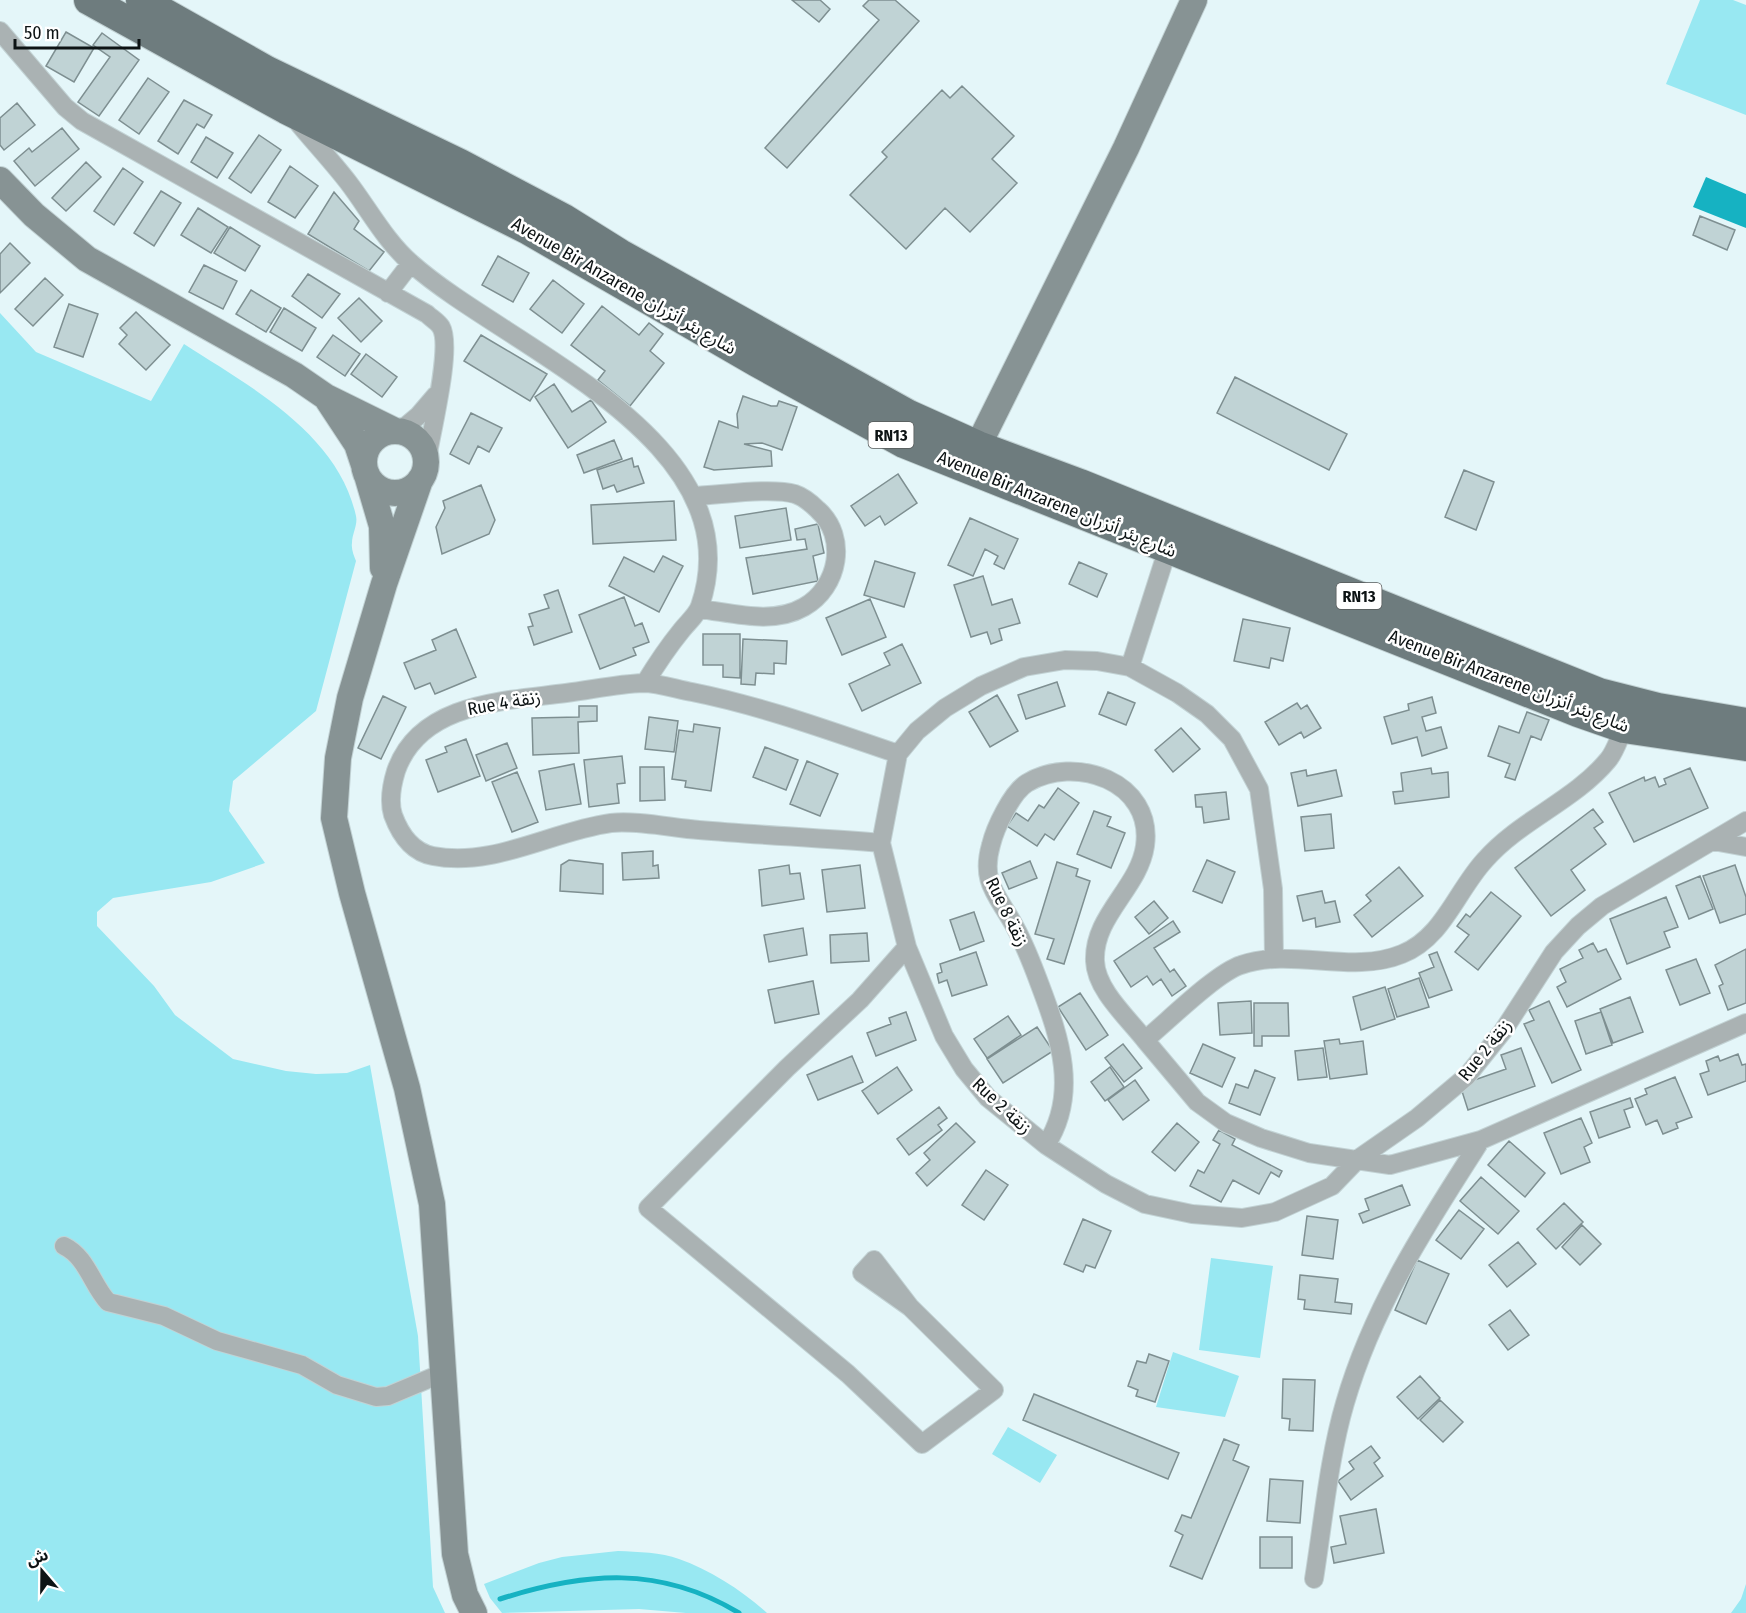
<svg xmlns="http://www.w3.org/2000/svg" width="1746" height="1613" viewBox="0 0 1746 1613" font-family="'Fira Sans Condensed','Noto Sans Arabic',sans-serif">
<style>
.green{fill:#98e8f2}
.water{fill:#16b2c2}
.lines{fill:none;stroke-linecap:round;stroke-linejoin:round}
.stream{stroke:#16b2c2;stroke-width:5}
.building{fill:#c0d3d5;stroke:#7e8f91;stroke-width:1.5}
.street-casing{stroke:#c2d2d4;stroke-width:20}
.secondary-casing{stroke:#c2d2d4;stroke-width:28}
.primary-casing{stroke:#c2d2d4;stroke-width:32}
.street{stroke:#aab2b3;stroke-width:18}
.secondary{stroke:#879394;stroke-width:26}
.primary{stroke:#6e7c7e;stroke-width:30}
.labels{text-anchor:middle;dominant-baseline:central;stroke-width:5;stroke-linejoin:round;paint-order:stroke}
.shield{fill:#fff;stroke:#565a5a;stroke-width:1.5}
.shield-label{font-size:16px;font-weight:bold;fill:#0d1314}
.street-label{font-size:18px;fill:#0d1314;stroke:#fff}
</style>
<rect width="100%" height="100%" fill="#e4f6f9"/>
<path class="green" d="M1700 0H1733L1746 5V115L1666 84Z
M0 313 36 352 151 401 184 344C249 386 338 433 356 516 358 525 352 534 352 543 351 549 354 556 356 561L316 711 233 781 229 811 265 863 211 882 113 898 97 912V926L154 986 175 1015 233 1059 286 1071 316 1074 347 1073 370 1065 418 1336 433 1587 445 1613H0Z
M1211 1258 1273 1266 1260 1358 1199 1350Z
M1173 1352 1239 1376 1225 1417 1156 1407Z
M1008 1427 1057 1455 1040 1483 992 1454Z
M618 1551C638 1552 661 1552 679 1559 710 1570 743 1591 767 1613H686L639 1609 502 1613 490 1598 484 1584 539 1563 562 1557Z
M1746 1584V1613H1731L1741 1599Z"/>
<path class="water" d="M1706 177 1746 194V228L1693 207Z"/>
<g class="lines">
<path class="stream" d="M500 1599C585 1572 660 1565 739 1613"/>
</g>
<path class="building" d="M792 0H820L830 9 819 22Z
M869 0H895L919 21 787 168 765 148 879 20 863 6Z
M66 32 94 48 74 82 46 66Z
M102 33 139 60 99 116 78 102 110 57 93 45Z
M148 78 169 92 139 134 119 120Z
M962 86 1014 136 992 159 1017 183 970 232 945 208 906 249 850 195 887 157 882 152 942 90 950 98Z
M184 100 212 115 204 128 197 124 178 154 158 141Z
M17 103 35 125 4 150 0 145V118Z
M62 128 79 149 35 186 14 161 29 148 32 152Z
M259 135 281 150 251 193 229 178Z
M206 137 233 153 217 178 191 162Z
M86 162 101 177 66 211 52 198Z
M290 166 318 186 295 218 268 202Z
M123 168 143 182 114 225 94 211Z
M161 191 181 203 154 246 134 233Z
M334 192 359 221 354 229 384 252 369 271 308 234Z
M198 208 228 227 211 253 181 235Z
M1700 216 1735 230 1727 250 1693 235Z
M230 227 260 246 245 271 214 253Z
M10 243 30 263 0 293V254Z
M498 256 529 273 513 302 482 285Z
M204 265 237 281 223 309 189 292Z
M308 274 340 294 322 318 292 296Z
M45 278 63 295 33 326 15 309Z
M553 280 584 304 562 333 530 309Z
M251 290 281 308 266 332 236 314Z
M359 298 382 321 361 342 338 318Z
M69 304 98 314 83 357 54 347Z
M602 306 639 335 649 323 663 334 650 351 664 363 630 406 598 380 605 371 571 345Z
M284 308 316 328 302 351 270 332Z
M136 312 170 345 146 370 119 344 127 335 120 328Z
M333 335 360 354 345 376 317 357Z
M481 335 547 374 530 401 464 361Z
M366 354 397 377 382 397 351 374Z
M1235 377 1347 434 1329 470 1217 413Z
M554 384 572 412 591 400 606 422 568 448 535 397Z
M743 396 771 406H777L779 401 797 407 782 450 762 443 744 444 771 451 772 466 714 470 704 467 719 421 738 428 737 414Z
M471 413 502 428 489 452 478 446 469 464 450 454Z
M614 440 622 459 584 473 577 455Z
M632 458 634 467 638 466 644 483 617 492 614 485 603 489 597 470Z
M1464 470 1494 482 1476 530 1445 517Z
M898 474 917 503 885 525 880 516 865 526 851 506Z
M481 485 495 520 489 534 442 554 436 527 445 508 443 501Z
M674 501 676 540 593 544 591 505Z
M786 508 791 540 740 548 735 516Z
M970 518 1018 539 1004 569 994 564 998 556 985 549 973 576 948 565Z
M818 524 824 553 813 556 818 581 753 594 746 558 807 549 805 539 797 540 795 529Z
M663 556 683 566 659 612 609 586 624 557 654 572Z
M875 561 915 573 904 607 864 595Z
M1079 562 1107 574 1097 597 1069 584Z
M983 576 992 605 1012 599 1020 623 999 629 1002 640 991 644 987 632 971 637 954 585Z
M558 590 572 632 534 645 528 627 533 626 529 614 549 608 544 595Z
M624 597 635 626 642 623 649 642 633 648 636 655 600 669 579 615Z
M870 599 886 637 842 655 826 618Z
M1243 619 1290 628 1283 661 1271 658 1269 668 1234 661Z
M456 629 476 677 435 694 430 683 415 689 404 663 436 650 432 640Z
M703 634H740V678L723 677V665H703Z
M743 639 787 641 786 664 774 663V674L756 673 755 685 741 684Z
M902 644 921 683 862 711 849 684 890 665 884 653Z
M1057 682 1065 706 1026 719 1018 695Z
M1108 692 1135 703 1126 725 1099 714Z
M997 695 1018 731 990 747 969 712Z
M383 696 406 707 381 759 358 748Z
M1432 697 1436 713 1422 717 1426 731 1441 727 1447 748 1422 756 1417 737 1392 744 1384 717 1409 710 1408 704Z
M1297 703 1301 709 1307 705 1321 728 1304 738 1301 732 1279 745 1265 722Z
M579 706H597V721L578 722 579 753 533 755 532 718 579 717Z
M1527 712 1549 720 1541 740 1531 736 1515 780 1505 777 1510 764 1488 756 1499 726 1519 733Z
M649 717 678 721 674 752 645 749Z
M694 724 720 728 711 791 685 787 686 781 672 779 679 730 693 732Z
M1181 728 1200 749 1173 772 1155 750Z
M466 739 480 776 438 792 426 760 447 752 445 747Z
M507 743 517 768 486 781 476 755Z
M765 747 798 760 786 790 753 777Z
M622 756 625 783 617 784 619 803 589 807 584 760Z
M807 761 838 774 820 816 790 804Z
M574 764 581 804 546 810 539 771Z
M640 767H664L665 800 640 801Z
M1431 768 1432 774 1448 772 1449 797 1395 804 1393 792 1403 791 1401 773Z
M1690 768 1708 808 1634 842 1609 793 1644 777 1645 781 1655 777 1659 787 1666 784 1664 779Z
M1306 770 1307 776 1336 770 1342 796 1298 806 1291 773Z
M517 772 538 822 512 832 492 782Z
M1058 788 1079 803 1054 840 1045 834 1037 846 1007 826 1016 813 1028 821 1039 805 1044 808Z
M1226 792 1229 819 1204 823 1202 807H1196L1195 795Z
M1593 809 1603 822 1594 828 1606 844 1571 870 1585 890 1551 916 1515 868Z
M1094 811 1111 817 1107 826 1125 833 1111 868 1077 854Z
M1331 814 1334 848 1305 851 1301 817Z
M653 851V866L658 865 659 878 623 880 622 853Z
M569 860 603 864V894L560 891 561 865Z
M1207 860 1235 872 1222 903 1193 891Z
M1030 861 1037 878 1009 889 1002 873Z
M1057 862 1078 869 1076 876 1090 881 1064 964 1047 959 1054 939 1035 934Z
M789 865 790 874 800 873 804 899 762 906 759 870Z
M860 865 865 908 827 912 822 870Z
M1735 865 1746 897V914L1720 923 1703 876Z
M1399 867 1423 896 1372 937 1354 915 1371 901 1366 895Z
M1700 876 1713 909 1689 919 1676 886Z
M1322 891 1325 903 1335 901 1340 922 1316 927 1315 918 1303 921 1297 896Z
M1491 892 1521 916 1478 970 1455 952 1469 935 1457 926 1466 914 1470 917Z
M1666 897 1678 927 1664 932 1670 947 1627 964 1610 919Z
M1154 901 1168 918 1149 934 1135 917Z
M974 912 984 941 960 950 950 920Z
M1173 921 1180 932 1154 948 1170 972 1174 969 1186 986 1172 996 1161 979 1153 985 1147 976 1131 987 1114 961Z
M803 928 807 955 769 962 764 935Z
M867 933 869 961 831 963 830 935Z
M1593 943 1598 952 1606 949 1621 979 1567 1007 1557 987 1566 982 1560 969 1583 958 1579 950Z
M1746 949V1003L1728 1010 1719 986 1723 984 1715 965Z
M976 952 987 985 952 996 947 980 939 983 937 974 942 972 940 964Z
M1437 952 1452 990 1429 998 1419 973 1434 967 1429 955Z
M1696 959 1710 993 1680 1005 1666 970Z
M1419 978 1429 1007 1397 1017 1388 989Z
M813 981 819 1014 775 1023 768 990Z
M1385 987 1395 1019 1361 1030 1353 997Z
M1080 993 1108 1035 1086 1050 1058 1007Z
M1630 997 1643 1032 1613 1043 1600 1009Z
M1251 1001 1252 1033 1220 1035 1218 1003Z
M1549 1001 1581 1070 1552 1083 1524 1024 1534 1020 1529 1010Z
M1254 1003H1288L1289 1036H1262V1046H1254Z
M906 1012 916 1040 876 1056 867 1033 891 1024 889 1018Z
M1601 1012 1612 1045 1586 1054 1575 1021Z
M1008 1016 1021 1035 987 1058 974 1039Z
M1037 1027 1053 1051 1003 1083 987 1059Z
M1339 1039 1340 1044 1363 1041 1367 1074 1330 1079 1324 1041Z
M1123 1044 1142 1068 1124 1082 1105 1058Z
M1203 1044 1235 1058 1222 1087 1190 1073Z
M1323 1048 1327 1077 1298 1080 1295 1051Z
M1521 1048 1535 1086 1468 1110 1460 1085 1506 1069 1501 1055Z
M1738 1054 1742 1065 1746 1064V1081L1708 1095 1700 1074 1709 1071 1706 1061 1718 1056 1720 1061Z
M852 1056 863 1082 818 1100 807 1075Z
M897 1067 912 1090 878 1114 862 1091Z
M1110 1067 1124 1087 1105 1101 1091 1082Z
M1255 1070 1275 1078 1260 1115 1229 1103 1236 1084 1248 1088Z
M1675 1077 1692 1117 1676 1123 1678 1128 1663 1134 1657 1120 1646 1125 1635 1099 1647 1094 1645 1089Z
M1135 1080 1149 1100 1123 1120 1108 1100Z
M1630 1098 1633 1107 1624 1110 1630 1127 1599 1138 1590 1112Z
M939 1107 947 1118 938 1125 942 1130 909 1155 897 1139Z
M1581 1118 1592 1143 1584 1147 1590 1162 1561 1174 1544 1133Z
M956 1123 975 1142 927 1186 916 1173 930 1160 924 1153Z
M1177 1123 1199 1142 1175 1171 1152 1152Z
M1219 1130 1235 1139 1232 1145 1282 1171 1279 1177 1271 1172 1259 1194 1233 1180 1221 1202 1190 1186 1198 1170 1204 1173 1220 1144 1213 1140Z
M1509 1141 1545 1173 1525 1197 1488 1165Z
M986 1170 1008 1185 984 1220 962 1205Z
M1481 1177 1519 1211 1498 1234 1460 1201Z
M1402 1185 1410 1205 1363 1223 1359 1214 1369 1210 1365 1199Z
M1564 1203 1583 1222 1556 1249 1537 1229Z
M1459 1210 1484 1229 1461 1259 1436 1240Z
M1307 1216 1338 1220 1333 1259 1302 1255Z
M1083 1219 1111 1231 1095 1268 1086 1265 1083 1272 1064 1264Z
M1582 1225 1601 1244 1580 1265 1562 1247Z
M1518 1242 1536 1264 1507 1287 1489 1265Z
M1417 1260 1449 1274 1426 1324 1395 1310Z
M1300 1275 1338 1279 1335 1302 1352 1304 1351 1314 1304 1309 1305 1300 1298 1299Z
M1510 1310 1529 1335 1508 1350 1489 1325Z
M1149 1354 1169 1361 1155 1402 1136 1396 1138 1390 1128 1386 1137 1361 1146 1363Z
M1420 1376 1440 1398 1418 1419 1397 1397Z
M1283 1379 1315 1380 1313 1431 1289 1430 1290 1419 1282 1418Z
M1034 1394 1179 1453 1168 1479 1023 1420Z
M1440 1400 1463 1422 1443 1442 1420 1420Z
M1224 1439 1239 1445 1233 1460 1249 1467 1202 1579 1170 1566 1183 1535 1175 1531 1182 1515 1191 1518Z
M1371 1446 1380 1458 1374 1463 1383 1476 1351 1500 1338 1481 1354 1469 1349 1462Z
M1270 1479 1303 1481 1300 1523 1267 1521Z
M1376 1509 1384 1553 1334 1563 1331 1547 1346 1544 1340 1516Z
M1260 1537H1292V1568H1260Z"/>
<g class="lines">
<g class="street-casing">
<path id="street" d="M0 31 65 107 82 121 427 314C431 318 438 322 441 327 453 347 430 437 426 464
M295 119C312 140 331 160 348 182 368 208 386 242 412 264 507 348 756 440 700 606 697 615 687 623 681 631 668 647 656 665 645 683
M388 293 411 263
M399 432 418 416 436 395
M694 496C721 495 771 487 795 494 804 497 812 504 818 510 848 537 839 587 804 607 773 625 733 613 700 609
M1130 667 1168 548
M1624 728C1619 738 1615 752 1608 760 1574 801 1520 820 1485 860 1457 890 1443 938 1402 954 1351 975 1293 947 1241 965 1216 973 1167 1022 1145 1040L1197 1102 1226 1123 1261 1138 1309 1153 1390 1165 1481 1140 1746 1023
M1713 841 1746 847
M881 843C820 838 759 835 699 830 673 828 636 820 611 823 552 831 493 868 433 856 412 852 400 834 393 815 389 802 392 784 396 771 420 702 505 701 566 693 591 690 617 684 643 683 658 683 676 689 692 692 762 706 830 731 898 754
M907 947 860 1000 787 1068 648 1208 848 1374 922 1444 994 1390 910 1307 874 1260 862 1273 910 1307
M1274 959 1273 889 1259 789 1232 739 1207 714 1177 693 1130 667 1097 661 1065 660 1024 667 981 686 945 708 917 731 898 754 881 843 907 947 944 1036 964 1069 988 1098 1046 1145 1106 1184 1145 1204 1192 1214 1242 1218 1275 1212 1332 1186 1358 1159 1417 1118 1467 1076 1503 1031 1554 952 1578 926 1602 906 1746 821
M1046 1145C1079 1094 1060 1038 1040 985 1033 966 1025 945 1015 927 998 895 980 883 991 845 995 828 1012 792 1027 783 1074 754 1154 781 1145 846 1139 888 1093 916 1095 961 1096 990 1128 1018 1145 1040
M64 1246C87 1257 92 1285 108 1302L164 1316 217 1341 302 1365 337 1385 376 1397 388 1396 445 1372
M1314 1579C1323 1523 1329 1457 1345 1403 1373 1306 1427 1224 1481 1140"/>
</g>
<g class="secondary-casing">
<path id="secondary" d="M0 180 34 215 87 259 294 375 326 397 395 431
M328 400 357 444 364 465
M364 462a31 31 0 1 1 62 0a31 31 0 1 1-62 0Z
M969 464 1126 148 1194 0
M367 475 382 526 383 568
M420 480 384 584 350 698 338 758 334 818 352 893 407 1088 432 1204 455 1554 465 1595 474 1613"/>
</g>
<g class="primary-casing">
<path id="primary" d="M89 0 286 109 527 229 757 362 904 443 1578 712 1624 728 1746 746
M141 0 267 71 460 164 564 219 620 254 909 415 978 446 1080 484 1599 693 1658 708 1746 723"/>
</g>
<use href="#street" class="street"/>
<use href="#secondary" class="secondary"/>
<use href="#primary" class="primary"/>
</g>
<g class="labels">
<g class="shield">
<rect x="868.5" y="422" width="45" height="26" rx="4.5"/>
<rect x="1336.5" y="583" width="45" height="26" rx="4.5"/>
</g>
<g class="shield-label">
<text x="891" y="435">RN13</text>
<text x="1359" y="596">RN13</text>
</g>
<g class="street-label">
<text transform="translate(624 286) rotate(30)">Avenue Bir Anzarene شارع بئر أنزران</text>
<text transform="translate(1057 504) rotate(22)">Avenue Bir Anzarene شارع بئر أنزران</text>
<text transform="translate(1509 681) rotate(21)">Avenue Bir Anzarene شارع بئر أنزران</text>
<text transform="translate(504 703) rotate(-10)">Rue 4 زنقة</text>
<text transform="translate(1007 912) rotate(64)">Rue 8 زنقة</text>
<text transform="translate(1485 1050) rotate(-51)">Rue 2 زنقة</text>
<text transform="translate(1002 1106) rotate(43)">Rue 2 زنقة</text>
</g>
</g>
<g transform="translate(42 1571) rotate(340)" stroke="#ffffff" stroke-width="4.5" paint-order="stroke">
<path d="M0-4.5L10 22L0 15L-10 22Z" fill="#0d1314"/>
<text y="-9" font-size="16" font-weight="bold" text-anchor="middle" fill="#0d1314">ش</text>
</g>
<path d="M15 39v9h124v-9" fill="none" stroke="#0d1314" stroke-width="3"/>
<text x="24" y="39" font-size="18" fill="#0d1314" stroke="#ffffff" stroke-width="4.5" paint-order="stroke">50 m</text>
</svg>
